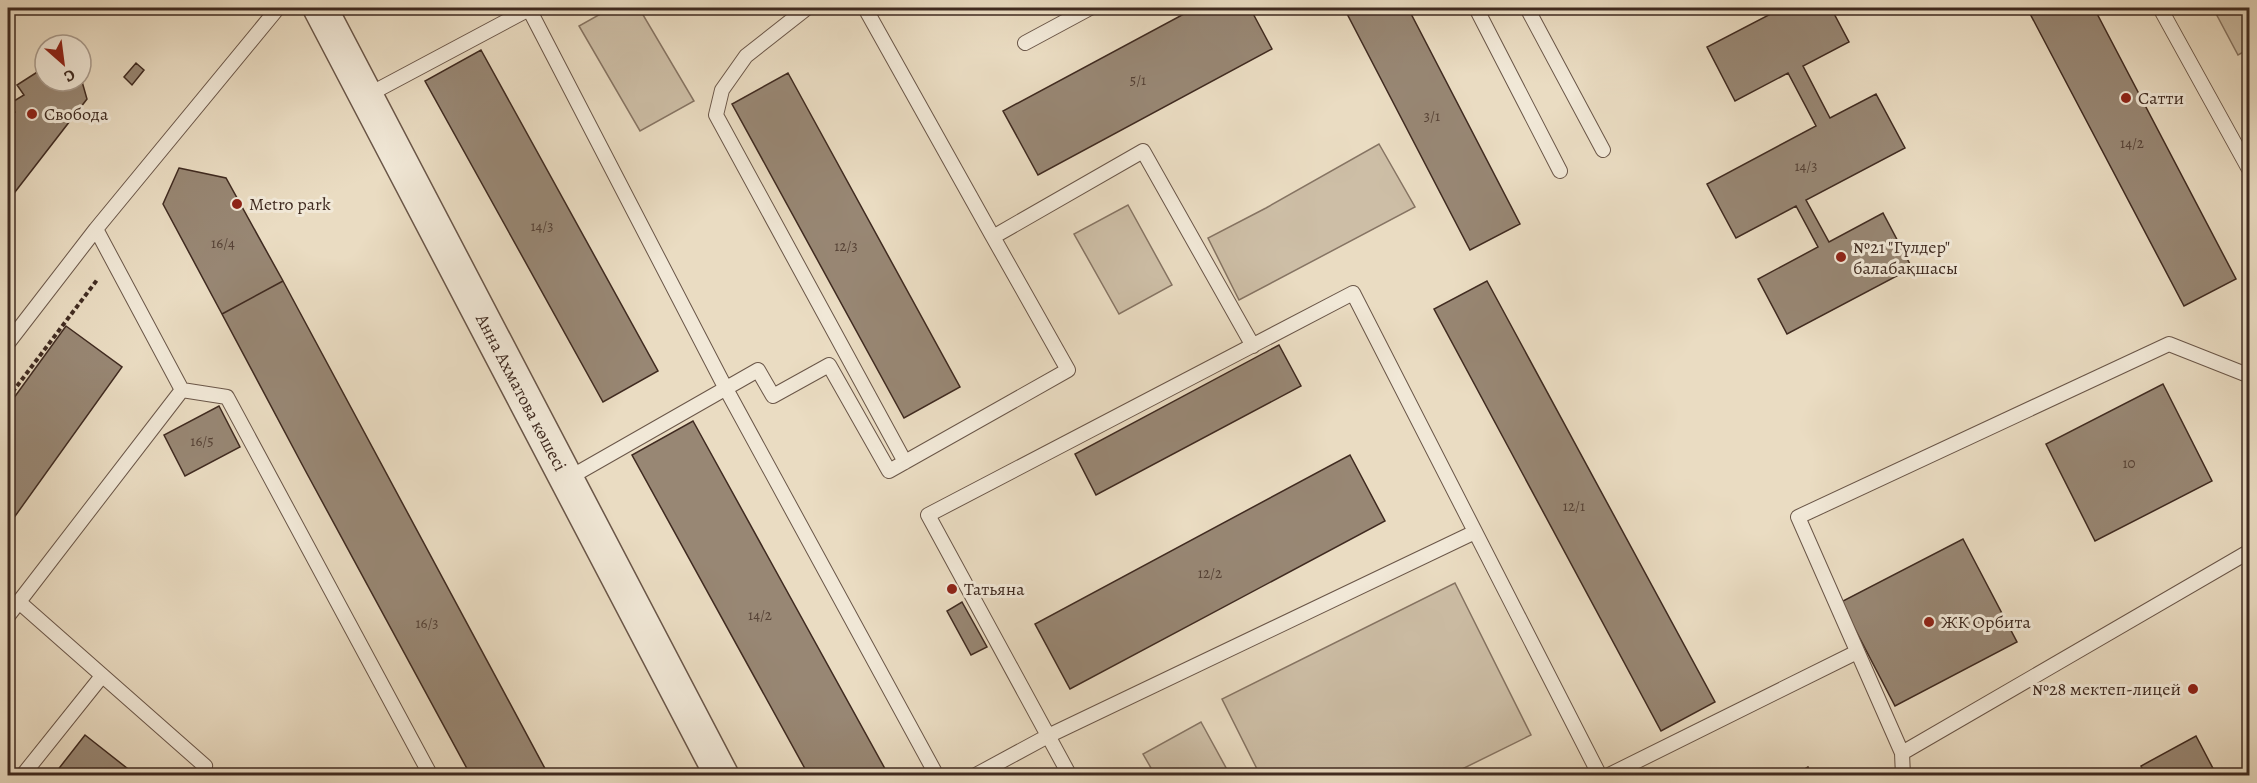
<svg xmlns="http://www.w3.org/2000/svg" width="2257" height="783" viewBox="0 0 2257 783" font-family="Alegreya,serif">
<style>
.green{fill:#cdbea6;stroke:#867463;stroke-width:1.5}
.building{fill:#988774;stroke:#3f2a20;stroke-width:1.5}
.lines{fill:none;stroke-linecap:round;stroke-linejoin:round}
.service-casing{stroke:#6a5648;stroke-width:16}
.tertiary-casing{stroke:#6a5648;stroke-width:36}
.path{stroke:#3f2a20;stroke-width:4;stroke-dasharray:4.5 3;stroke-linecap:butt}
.service{stroke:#f1e8d7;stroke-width:14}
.tertiary{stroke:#f1e8d7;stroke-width:33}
.poi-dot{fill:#8f2418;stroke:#f1e8d7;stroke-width:2}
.labels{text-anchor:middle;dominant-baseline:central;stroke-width:6;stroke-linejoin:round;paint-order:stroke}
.number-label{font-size:15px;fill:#554135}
.poi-label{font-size:18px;fill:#3f2a20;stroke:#f1e8d7;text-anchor:start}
.street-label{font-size:18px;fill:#3f2a20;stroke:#f1e8d7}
</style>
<rect width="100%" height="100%" fill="#eadcc2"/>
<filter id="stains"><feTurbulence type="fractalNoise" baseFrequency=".00333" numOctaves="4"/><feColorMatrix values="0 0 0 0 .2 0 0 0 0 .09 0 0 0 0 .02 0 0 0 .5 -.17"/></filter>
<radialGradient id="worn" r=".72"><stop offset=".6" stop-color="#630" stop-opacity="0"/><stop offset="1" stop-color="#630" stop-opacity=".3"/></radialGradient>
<path class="green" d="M611 8H639L694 101 640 131 579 26Z
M2213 8H2249V49L2238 55Z
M1379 144 1415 207 1239 300 1208 238 1266 208Z
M1128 205 1172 285 1119 314 1074 234Z
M1455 583 1531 735 1450 775H1260L1222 699Z
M1201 722 1230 775H1155L1143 754Z"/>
<path class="building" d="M1195 8H1250L1272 49 1038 175 1003 111Z
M1344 8H1408L1520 224 1470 250Z
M1782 8H1831L1849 42 1803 66 1830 118 1876 94 1905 148 1806 200 1829 242 1883 213 1912 268 1787 334 1758 279 1818 247 1796 206 1736 238 1707 184 1816 126 1788 73 1735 101 1707 47Z
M2027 8H2094L2236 279 2184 306Z
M481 50 658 371 603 402 425 81Z
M136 63 144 70 132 85 124 77Z
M42 69 45 71V81H81V78L87 99 8 201V135L9 134 8 117 15 112 9 104 24 95 17 85Z
M788 73 960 387 904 418 732 104Z
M179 168 226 178 283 281 222 314 163 204Z
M283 281 549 776H471L305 470 222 314Z
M1487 281 1715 702 1661 731 1434 309Z
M66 326 122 367 8 526V406Z
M1279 345 1301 386 1096 495 1075 454Z
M2163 384 2212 481 2095 541 2046 444Z
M219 406 240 447 185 476 164 435Z
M693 421 889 776H809L632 455Z
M1350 455 1385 521 1070 689 1035 624Z
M1963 539 2017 642 1895 706 1841 602Z
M962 602 987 647 971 655 947 611Z
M85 735 137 776H53Z
M2196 736 2217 776H2146L2141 766Z
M1808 767 1813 776H1792Z"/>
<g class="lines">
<g class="service-casing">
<path id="service" d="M807 8 746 56 722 90 716 115 905 462
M865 8 993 237
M1476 8 1560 171
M1527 8 1603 150
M2160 8 2250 171
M529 9 725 387 937 776
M1025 43 1090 8
M366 96 531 8
M96 229 182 390
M8 343 96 229 278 8
M567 479 758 370 773 396 829 365 889 471 1068 370 993 237 1143 151 1253 346
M19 602 205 766 200 776
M8 616 182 390 227 397 431 776
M1902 753 1798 517 2169 344 2250 376
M22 776 102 676
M974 776 1048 736 1475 532
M1070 776 928 515 1353 293 1600 776
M1607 776 1857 652
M1903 776 1902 753 2250 551"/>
</g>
<g class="tertiary-casing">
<g id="tertiary">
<path id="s1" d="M320 8 722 776"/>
</g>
</g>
<path class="path" d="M8 398 97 280"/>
<use href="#service" class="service"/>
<use href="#tertiary" class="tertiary"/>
</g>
<g class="poi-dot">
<circle cx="2126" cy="98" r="6"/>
<circle cx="32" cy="114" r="6"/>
<circle cx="237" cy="204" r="6"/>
<circle cx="1841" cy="257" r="6"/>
<circle cx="952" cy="589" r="6"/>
<circle cx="1929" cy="622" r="6"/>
<circle cx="2193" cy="689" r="6"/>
</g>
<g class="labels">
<g class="number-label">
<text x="1138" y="80">5/1</text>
<text x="1432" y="116">3/1</text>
<text x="2132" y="143">14/2</text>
<text x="1806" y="166">14/3</text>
<text x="542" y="226">14/3</text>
<text x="223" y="243">16/4</text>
<text x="846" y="246">12/3</text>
<text x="202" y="441">16/5</text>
<text x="2129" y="463">10</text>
<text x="1574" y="506">12/1</text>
<text x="1210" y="573">12/2</text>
<text x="760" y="615">14/2</text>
<text x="427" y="623">16/3</text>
</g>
<g class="poi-label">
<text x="2138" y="98">Сатти</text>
<text x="44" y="114">Свобода</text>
<text x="249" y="204">Metro park</text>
<text x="1853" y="247">№21 "Гүлдер"<tspan x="1853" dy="21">балабақшасы</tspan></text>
<text x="964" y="589">Татьяна</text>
<text x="1941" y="622">ЖК Орбита</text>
<text x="2181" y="689" text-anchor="end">№28 мектеп-лицей</text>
</g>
<g class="street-label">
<text stroke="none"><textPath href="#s1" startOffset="434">Анна Ахматова көшесі</textPath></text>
</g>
</g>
<rect width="2257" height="783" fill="none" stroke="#eadcc2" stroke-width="30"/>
<rect x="9" y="9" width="2239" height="765" fill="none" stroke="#3f2a20" stroke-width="3"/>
<rect x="15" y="15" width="2227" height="753" fill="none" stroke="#3f2a20" stroke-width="1.5"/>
<g transform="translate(63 63) rotate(152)"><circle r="28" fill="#f1e8d7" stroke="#aa9c8e" stroke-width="1.5"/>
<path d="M0-4.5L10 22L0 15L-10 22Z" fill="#8f2418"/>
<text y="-9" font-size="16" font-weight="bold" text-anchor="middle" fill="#3f2a20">С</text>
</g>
<rect width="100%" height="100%" filter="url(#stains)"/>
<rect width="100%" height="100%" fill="url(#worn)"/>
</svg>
